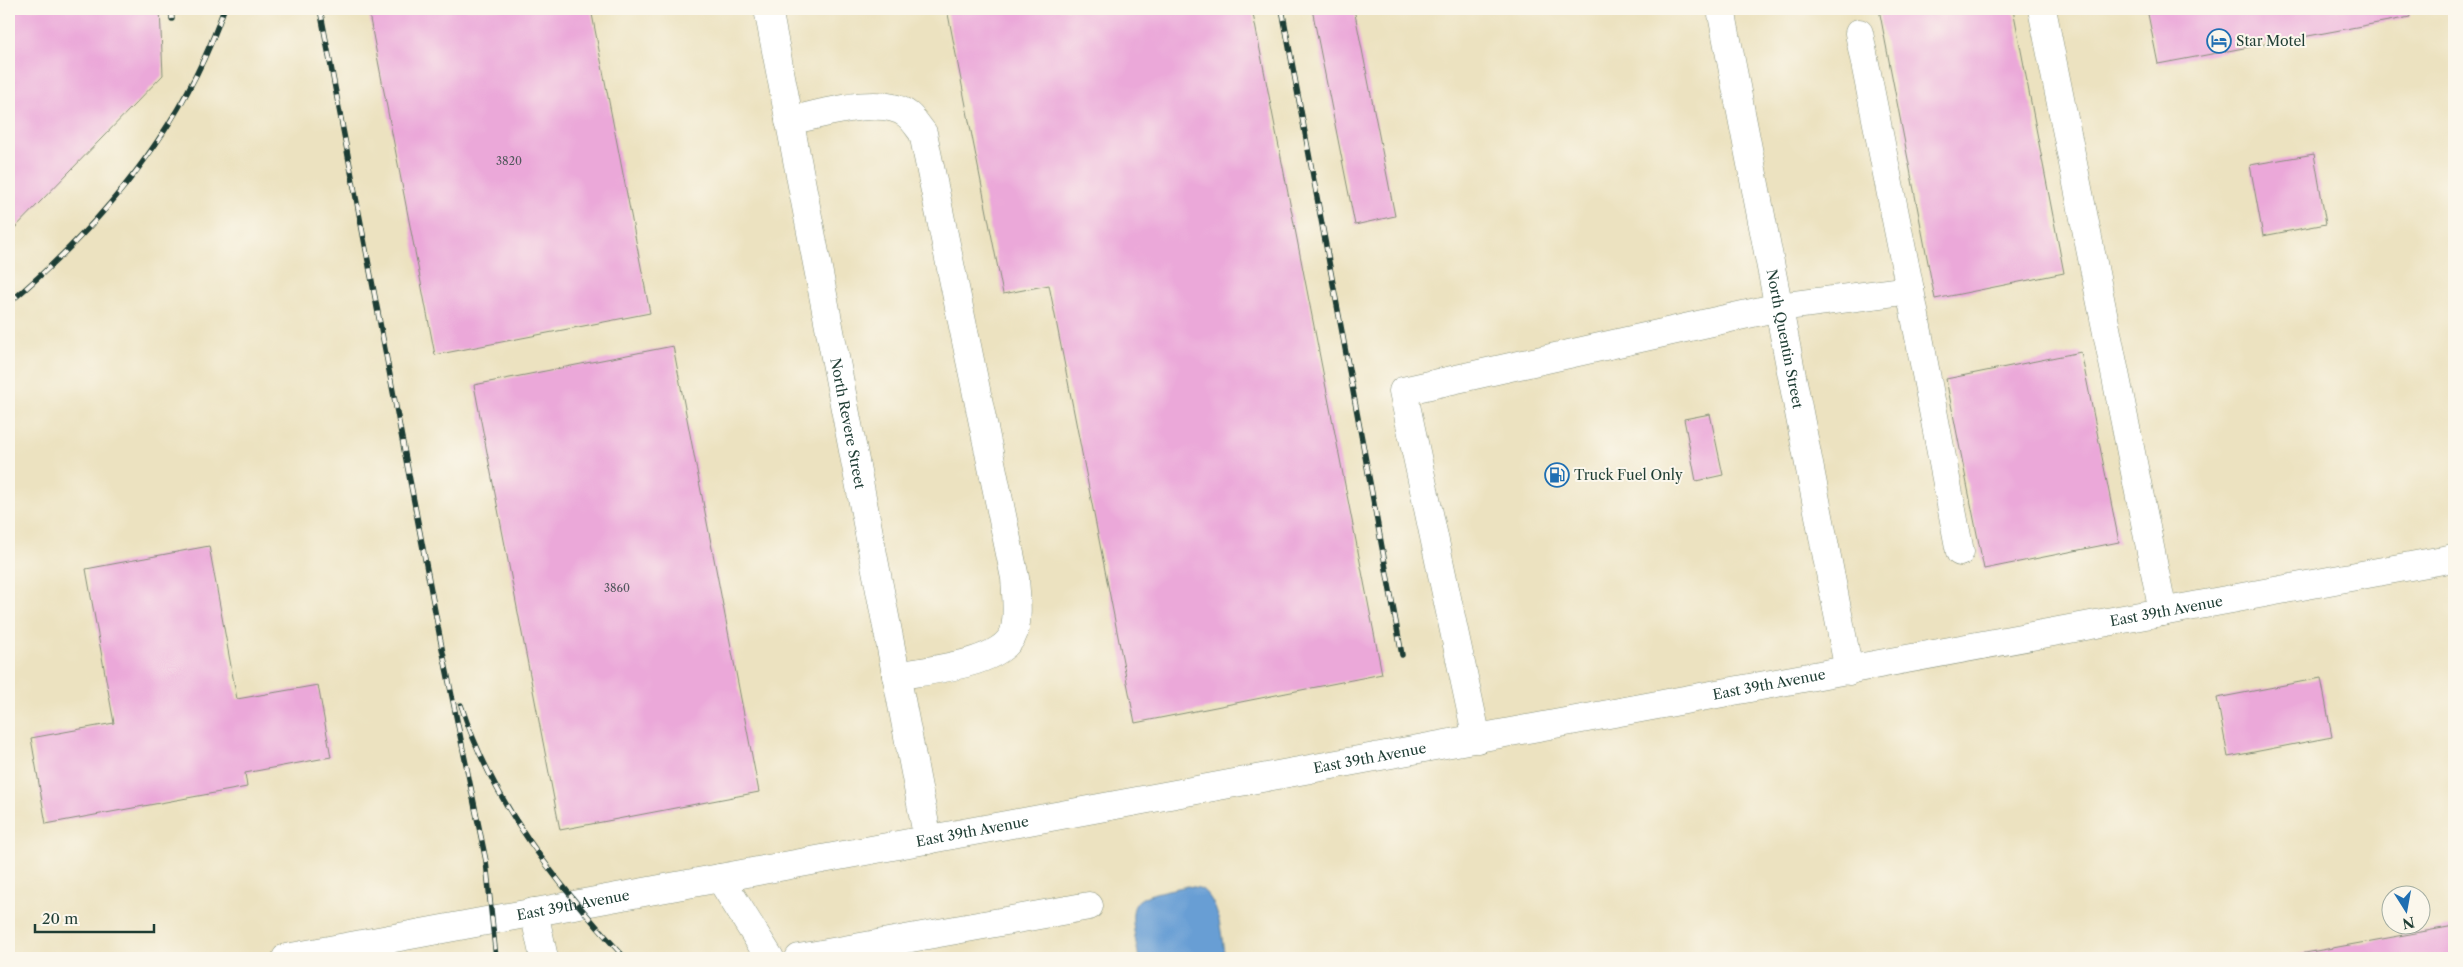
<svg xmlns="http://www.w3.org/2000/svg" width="2463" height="967" viewBox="0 0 2463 967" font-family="'Libre Caslon Text',serif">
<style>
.water{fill:#679ed4;stroke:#436e84}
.building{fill:#eba8d9}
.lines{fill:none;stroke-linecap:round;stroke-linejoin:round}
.minor-casing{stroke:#86907a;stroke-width:29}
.minor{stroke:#fff;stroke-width:28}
.rail-casing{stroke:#1f3d34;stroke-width:5.5}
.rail{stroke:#fbf7ec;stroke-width:4;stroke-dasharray:11;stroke-linecap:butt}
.labels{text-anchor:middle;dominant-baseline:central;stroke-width:4;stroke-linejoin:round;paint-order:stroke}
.number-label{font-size:11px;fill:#52585d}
.poi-label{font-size:14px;fill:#1f3d34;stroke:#fbf7ec;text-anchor:start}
.street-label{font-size:14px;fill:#1f3d34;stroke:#fbf7ec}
</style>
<rect width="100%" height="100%" fill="#fbf7ec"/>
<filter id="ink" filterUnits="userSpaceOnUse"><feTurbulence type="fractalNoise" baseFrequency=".02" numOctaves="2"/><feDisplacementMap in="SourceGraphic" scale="10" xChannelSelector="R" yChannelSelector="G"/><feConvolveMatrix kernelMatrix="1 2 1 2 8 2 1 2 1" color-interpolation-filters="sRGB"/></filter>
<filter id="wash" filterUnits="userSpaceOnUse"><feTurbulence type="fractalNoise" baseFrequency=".0096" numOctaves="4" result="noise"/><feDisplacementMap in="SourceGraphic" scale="20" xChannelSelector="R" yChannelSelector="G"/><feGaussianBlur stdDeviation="1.12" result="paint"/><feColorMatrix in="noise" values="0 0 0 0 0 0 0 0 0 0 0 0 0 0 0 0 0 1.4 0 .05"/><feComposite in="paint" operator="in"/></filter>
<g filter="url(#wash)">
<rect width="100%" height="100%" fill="#ece2c0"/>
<path class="water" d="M1188 886C1193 887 1199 887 1203 890 1221 905 1221 937 1225 958H1139C1127 897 1127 898 1188 886Z"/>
<g id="blocks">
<path class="building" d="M9 9H160L163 75 9 234Z
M368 9H591L650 313 435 355Z
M947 9H1252L1382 674 1135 723 1049 285 1003 294Z
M1312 9H1354L1395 216 1355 225Z
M1879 9H2013L2064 273 1935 299Z
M2147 9H2409L2410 17 2158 64Z
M2314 154 2326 224 2263 236 2250 165Z
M673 346 759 792 560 830 474 385Z
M2081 352 2119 542 1984 569 1946 379Z
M1710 414 1723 475 1696 481 1684 419Z
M209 546 237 699 318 685 331 757 245 773 247 787 46 824 31 738 114 723 86 569Z
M2321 678 2332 737 2228 757 2217 698Z
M2454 926V958H2283V957Z"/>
</g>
</g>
<g filter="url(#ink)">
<use href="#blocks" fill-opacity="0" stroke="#86907a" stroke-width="1"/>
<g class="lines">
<g class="minor-casing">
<g id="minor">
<path id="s1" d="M768 9 928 840"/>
<path id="s2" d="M1721 9 1849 671"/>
<path d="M2042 9 2163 612"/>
<path d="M1859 33 1910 290"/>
<path d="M789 121C818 115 883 94 908 115 914 120 918 127 923 133L1015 578C1016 595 1019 616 1014 632 1003 665 926 670 896 676"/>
<path d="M1477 739 1403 391 1779 307 1910 290 1960 552"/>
<path d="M720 878 770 958"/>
<path d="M534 912 544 958"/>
<path id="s3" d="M286 958 2454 558"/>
<path d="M799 958 1089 906"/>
</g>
</g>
<use href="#minor" class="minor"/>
<g class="rail-casing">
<path id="rail" d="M171 9 172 19
M320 9 442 648 486 861 496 958
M1282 9 1402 655
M9 303C104 223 183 128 224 9
M461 705C493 804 556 883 625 958"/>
</g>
<use href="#rail" class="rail"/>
</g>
</g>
<defs>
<g id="hotel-ring" transform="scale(1.25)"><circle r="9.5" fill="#fbf7ec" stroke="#1f6fb2" stroke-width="1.5"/><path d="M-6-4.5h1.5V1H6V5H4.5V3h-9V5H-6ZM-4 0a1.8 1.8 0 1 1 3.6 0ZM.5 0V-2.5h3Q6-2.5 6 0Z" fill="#1f6fb2"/></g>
<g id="fuel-ring" transform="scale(1.25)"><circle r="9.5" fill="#fbf7ec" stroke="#1f6fb2" stroke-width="1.5"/><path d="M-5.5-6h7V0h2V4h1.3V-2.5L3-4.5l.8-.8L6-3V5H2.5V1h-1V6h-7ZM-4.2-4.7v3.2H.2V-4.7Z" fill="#1f6fb2"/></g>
</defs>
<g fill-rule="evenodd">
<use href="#hotel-ring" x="2219" y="41"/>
<use href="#fuel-ring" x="1557" y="475"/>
</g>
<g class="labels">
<g class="number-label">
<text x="509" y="161">3820</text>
<text x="617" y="588">3860</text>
</g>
<g class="poi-label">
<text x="2236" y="41">Star Motel</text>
<text x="1574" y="475">Truck Fuel Only</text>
</g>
<g class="street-label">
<text stroke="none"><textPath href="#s2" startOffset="336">North Quentin Street</textPath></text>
<text stroke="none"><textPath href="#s1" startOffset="422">North Revere Street</textPath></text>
<text stroke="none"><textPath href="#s3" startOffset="1912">East 39th Avenue</textPath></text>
<text stroke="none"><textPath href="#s3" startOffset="1508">East 39th Avenue</textPath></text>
<text stroke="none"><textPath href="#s3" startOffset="1102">East 39th Avenue</textPath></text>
<text stroke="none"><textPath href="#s3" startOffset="698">East 39th Avenue</textPath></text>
<text stroke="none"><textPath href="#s3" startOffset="292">East 39th Avenue</textPath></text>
</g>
</g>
<rect width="2463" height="967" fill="none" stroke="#fbf7ec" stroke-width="30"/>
<g transform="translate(2406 910) rotate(169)"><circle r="24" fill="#fbf7ec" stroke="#a3ada2"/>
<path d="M0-4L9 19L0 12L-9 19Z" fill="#1f6fb2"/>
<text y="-8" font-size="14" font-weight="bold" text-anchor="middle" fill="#1f3d34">N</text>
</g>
<path d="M35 924v8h119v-8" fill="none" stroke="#1f3d34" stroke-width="2.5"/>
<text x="42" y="924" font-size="15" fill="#1f3d34" stroke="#fbf7ec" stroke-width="4" paint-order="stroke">20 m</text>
</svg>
